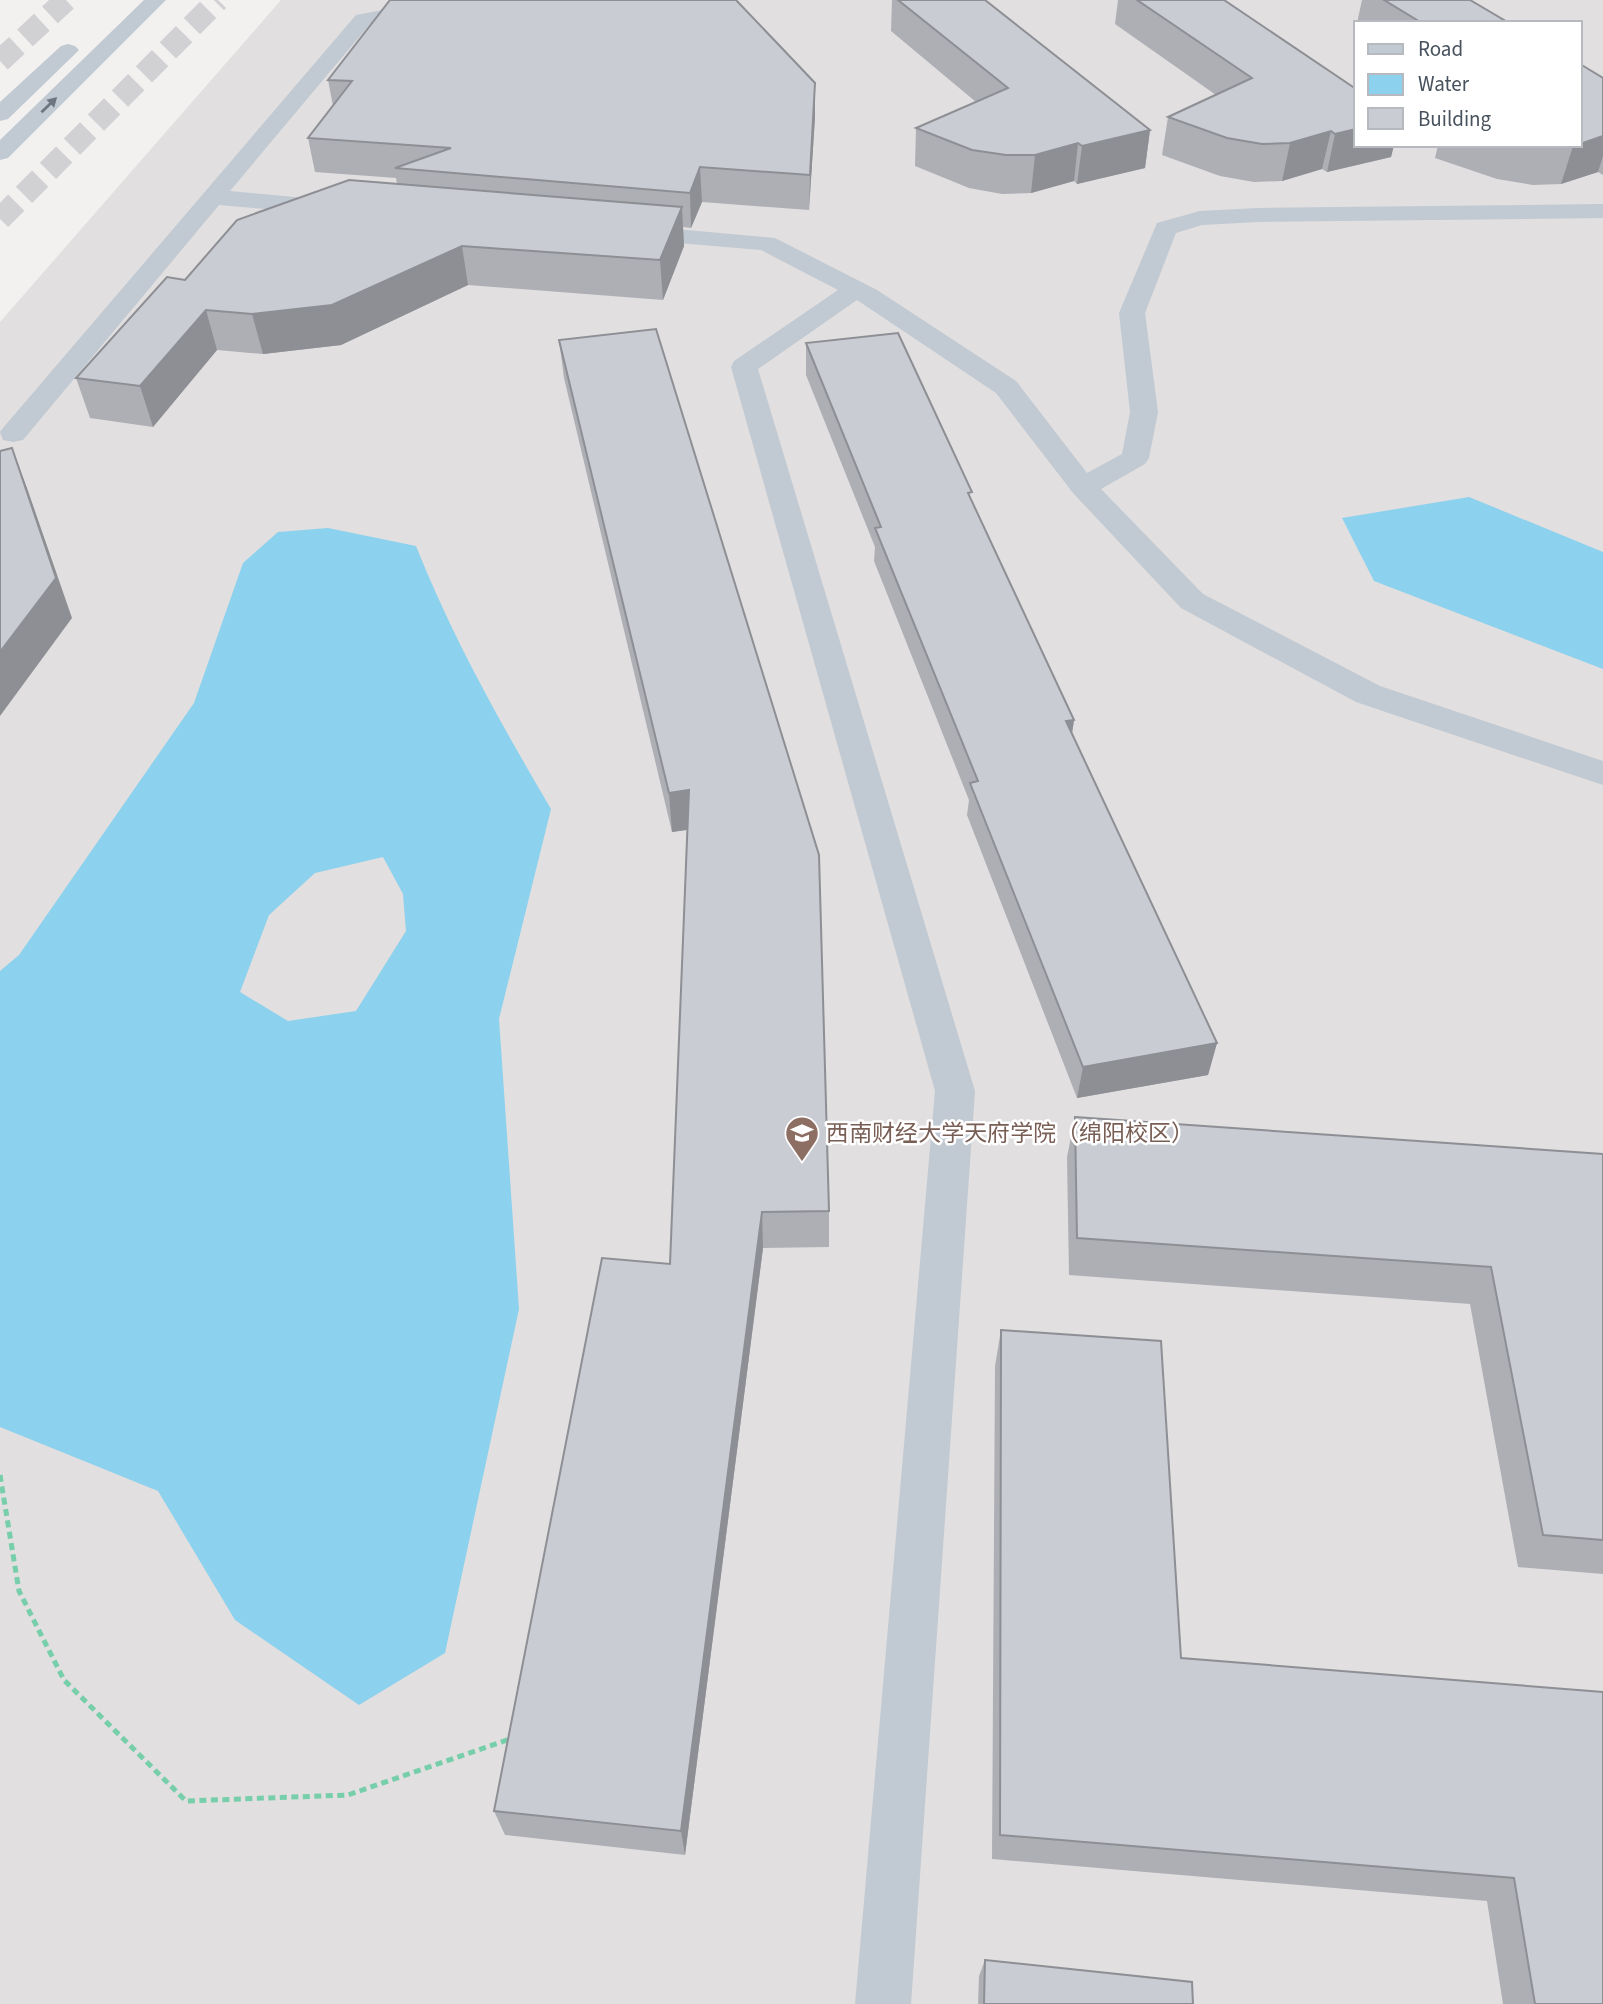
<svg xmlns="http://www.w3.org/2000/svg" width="1603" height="2004" viewBox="0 0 1603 2004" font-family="'Source Sans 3','Noto Sans SC',sans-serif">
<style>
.education{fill:#e1dfdf;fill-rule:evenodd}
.water{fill:#8cd1ed;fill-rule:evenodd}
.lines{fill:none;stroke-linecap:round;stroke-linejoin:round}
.major-tunnel{stroke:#d1d0d3;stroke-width:23;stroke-dasharray:23 11;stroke-linecap:butt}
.path{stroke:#77ceaa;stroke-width:5;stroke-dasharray:7 4.5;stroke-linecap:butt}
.minor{fill:#c1c9d2;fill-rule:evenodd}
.wall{fill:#aeafb5}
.shaded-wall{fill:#8d8f94}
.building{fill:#caccd3;stroke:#8d8f94;stroke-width:2}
.oneway{fill:#6c7681}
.labels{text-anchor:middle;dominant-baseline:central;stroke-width:5;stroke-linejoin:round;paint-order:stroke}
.education-label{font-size:23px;fill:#785e54;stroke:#fff;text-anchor:start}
</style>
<rect width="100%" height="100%" fill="#f3f0f0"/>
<path class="education" d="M281 0H1603V2004H0V322ZM1356 23H1580V145H1356Z"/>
<path class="water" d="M1469 497 1603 552V669L1374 581 1342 518Z
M328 528 416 546C454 641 500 722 551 809L499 1019 519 1309 445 1653 359 1705 235 1620 158 1491 0 1427V971L19 955 194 703 243 563 278 532ZM383 857 403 894 406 931 356 1011 288 1021 240 992 269 915 315 873Z"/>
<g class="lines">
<path class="major-tunnel" d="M0 61 66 0
M0 219 218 0"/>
<path class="path" d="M0 1475 19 1591 64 1680 186 1801 348 1795 513 1738"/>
<path class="minor" d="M144 0H166L8 158 0 160V140Z
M437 0H482L479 4 472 6 370 24 230 191 337 201 345 203 349 208 345 213 337 215 219 205 23 440 13 442 3 440 0 432 3 428 356 15Z
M68 44 75 46 79 50 75 54 8 119 0 121V102L61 46Z
M1603 204V218L1258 222 1202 225 1176 233 1145 313 1158 412 1149 458 1145 464 1101 489 1203 594 1380 686 1603 761V785L1356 702 1181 608 1073 493 996 393 857 300 758 369 975 1091 911 2004H855L935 1091 731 367 734 361 838 290 761 250 631 239 622 237 619 232 622 227 631 225 775 238 877 290 1016 381 1087 473 1122 454 1130 412 1119 313 1157 223 1200 211 1258 208Z"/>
</g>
<path class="wall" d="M892 0H985L1150 130 1145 168 1077 184 1074 181 1031 193 1002 194 969 188 915 166 916 128 976 102 891 31Z
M1118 0H1224L1356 145H1394L1391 157 1327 172 1322 169 1282 181 1254 182 1220 176 1162 155 1168 117 1216 95 1115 24Z
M1362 0H1470L1509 23H1357Z
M1603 78V175L1598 172 1561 184 1533 185 1497 179 1435 158 1438 145H1580Z
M328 80 815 83V117L809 210 702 202 691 228 683 227 684 246 663 300 468 285 341 345 263 354 217 350 153 427 90 418 76 378 185 280 397 184 396 178 315 172 308 138 333 106Z
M559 340 829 1211V1247L763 1248 685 1855 505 1835 494 1811 670 1264 687 830 672 832 564 378Z
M806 343 972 501 1074 720 1072 733 1217 1043 1208 1075 1077 1098 967 815 969 800 874 561 875 547 806 375Z
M1075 1117 1603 1154V1574L1518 1567 1470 1304 1069 1275 1067 1157Z
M1001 1330 1181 1658 1603 1692V2004H1503L1487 1901 992 1859 995 1366Z
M985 1960 1193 2004H978L979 1976Z"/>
<path class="shaded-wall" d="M815 83V117L809 210 810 175Z
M1356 129V145H1394L1391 157 1327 172 1335 134Z
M1150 130 1145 168 1077 184 1082 146Z
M1331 131 1322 169 1282 181 1290 143Z
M1603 136V156L1598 172 1561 184 1573 146 1580 145V144Z
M1078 143 1074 181 1031 193 1035 155Z
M700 167 702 202 691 228 690 193Z
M682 207 684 246 663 300 660 260Z
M462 246 468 285 341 345 263 354 252 314Z
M206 310 217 350 153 427 140 386Z
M12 448 27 488 72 618 0 716V652Z
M1074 720 1069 753 1066 721Z
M689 790 692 829 672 832 669 793Z
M1217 1043 1208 1075 1077 1098 1083 1067Z
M762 1212 763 1248 685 1855 681 1831Z"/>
<path class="building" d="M390 0H736L815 83 810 175 700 167 690 193 395 168 451 148 308 138 352 81 328 80Z
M898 0H985L1150 130 1082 146 1078 143 1035 155H1006L972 150 916 128 1008 88Z
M1137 0H1224L1356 89V129L1335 134 1331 131 1290 143 1262 144 1227 138 1168 117 1252 78Z
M1384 0H1470L1509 23H1422Z
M1580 64 1603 78V136L1580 144Z
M1537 145H1575L1545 146Z
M349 180 682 207 660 260 462 246 332 305 252 314 206 310 140 386 76 378 167 277 185 280 237 220Z
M656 329 819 855 829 1211 762 1212 681 1831 494 1811 602 1258 670 1264 689 790 669 793 559 340Z
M898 333 972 492 968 493 1074 720 1066 721 1217 1043 1083 1067 970 783 978 781 875 528 881 527 806 343Z
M12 448 56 578 0 652V451Z
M1075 1117 1603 1154V1540L1543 1535 1491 1267 1077 1238Z
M1001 1330 1161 1341 1181 1658 1603 1692V2004H1535L1514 1878 1000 1835Z
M985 1960 1192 1982 1193 2004H984Z"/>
<defs><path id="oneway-solid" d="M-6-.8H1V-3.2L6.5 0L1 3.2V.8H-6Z" transform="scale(1.75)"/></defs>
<use class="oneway" href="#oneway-solid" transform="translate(49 105) rotate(-44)"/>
<defs>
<g id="university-pin" transform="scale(1.75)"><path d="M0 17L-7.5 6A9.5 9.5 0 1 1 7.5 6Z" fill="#8d6e63" stroke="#fff"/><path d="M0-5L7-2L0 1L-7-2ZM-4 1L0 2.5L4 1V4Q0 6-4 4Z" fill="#fff"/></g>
</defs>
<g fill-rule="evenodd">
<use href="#university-pin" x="802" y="1133"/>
</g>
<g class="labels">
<g class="education-label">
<text x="826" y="1133">西南财经大学天府学院（绵阳校区）</text>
</g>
</g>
<rect x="1354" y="21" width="228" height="126" fill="#ffffff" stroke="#b6babf" stroke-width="2"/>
<rect x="1368" y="44" width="35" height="10" fill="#c1c9d2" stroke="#b6babf" stroke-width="2"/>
<text x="1418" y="56" font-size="21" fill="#48525e">Road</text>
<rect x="1368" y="74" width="35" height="21" fill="#8cd1ed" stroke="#b6babf" stroke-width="2"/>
<text x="1418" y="91" font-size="21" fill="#48525e">Water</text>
<rect x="1368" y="108" width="35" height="21" fill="#caccd3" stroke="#b6babf" stroke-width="2"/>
<text x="1418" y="126" font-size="21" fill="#48525e">Building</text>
</svg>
